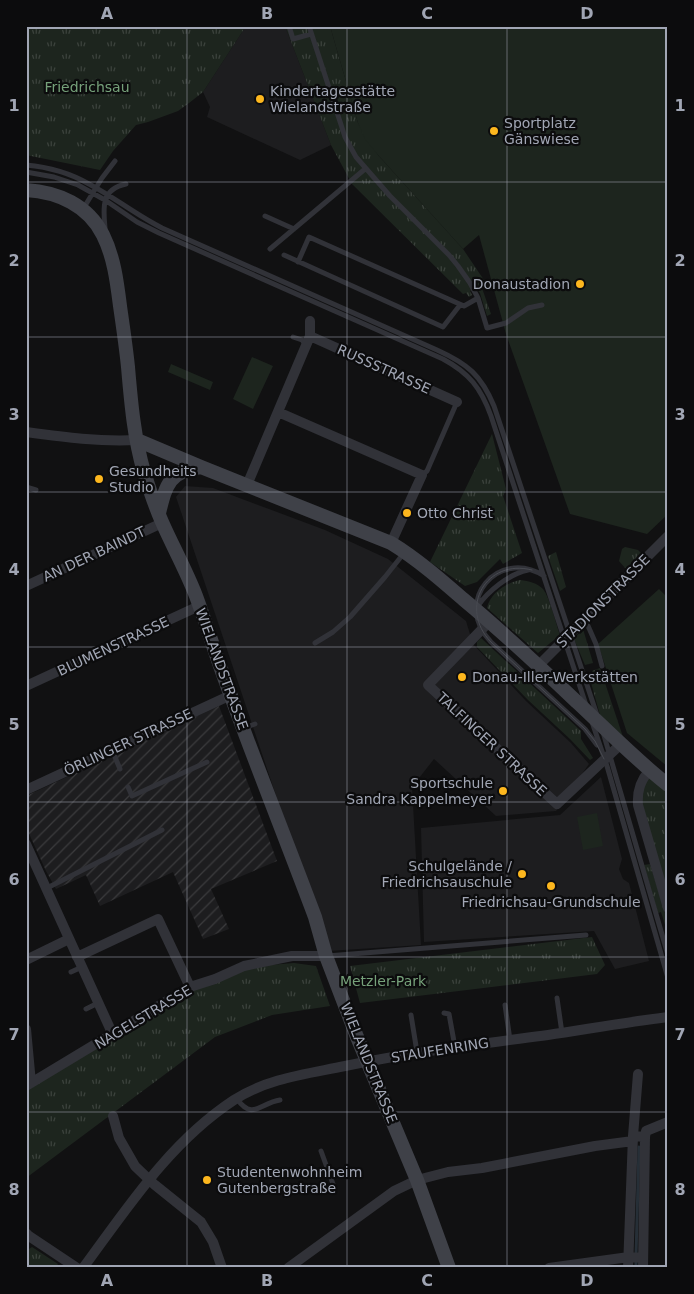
<svg xmlns="http://www.w3.org/2000/svg" width="694" height="1294" viewBox="0 0 694 1294" font-family="'DejaVu Sans',sans-serif">
<style>
.built{fill:#1d1d1f}
.industrial{fill:url(#industrial-furrows)}
.grass{fill:url(#grass-tufts)}
.pitch{fill:#1d251e}
.lines{fill:none;stroke-linecap:round;stroke-linejoin:round}
.stream{stroke:#262f37;stroke-width:3}
.lane{stroke:#313238;stroke-width:5}
.street{stroke:#313238;stroke-width:10}
.secondary{stroke:#3f4148;stroke-width:14}
.tram{stroke:#484a51;stroke-width:1}
.grid{fill:none;stroke:#a1a6b4;stroke-width:1;stroke-opacity:0.55}
.poi-dot{fill:#fdb71e;stroke:#0c0c0d;stroke-width:2}
.labels{text-anchor:middle;dominant-baseline:central;stroke-width:4.5;stroke-linejoin:round;paint-order:stroke}
.park-label{font-size:14px;fill:#76a17a;stroke:#0c0c0d}
.poi-label{font-size:14px;fill:#a1a6b4;stroke:#0c0c0d;text-anchor:start}
.street-label{font-size:14px;fill:#a1a6b4;stroke:#0c0c0d}
.neatline{fill:none;stroke:#a1a6b4;stroke-width:2}
.grid-label{font-size:16px;text-anchor:middle;font-weight:bold;fill:#a1a6b4}
</style>
<defs>
<pattern id="industrial-furrows" width="10" height="10" patternUnits="userSpaceOnUse" patternTransform="scale(1.25)"><rect width="10" height="10" fill="#1d1d1f"/><path d="M-1 1l2-2M0 10L10 0M9 11l2-2" fill="none" stroke="#3b3b3d"/></pattern>
<pattern id="grass-tufts" width="24" height="20" patternUnits="userSpaceOnUse" patternTransform="scale(1.25)"><rect width="24" height="20" fill="#1d251e"/><path d="M3 7l-1-3M5 7V3M7 7l1-3M15 17l-1-3M17 17v-4M19 17l1-3" fill="none" stroke="#3b423c"/></pattern>
</defs>
<rect width="100%" height="100%" fill="#111112"/>
<path class="built" d="M246 26H285L331 145 300 160 207 117 210 107 203 92Z
M185 486 213 488 325 530 388 559 466 621 473 644 526 701 571 743 589 764 556 811 496 816 434 759 412 787 421 945 328 951 176 497Z
M601 777 622 859 619 869 623 879 629 883 649 961 615 969 594 931 424 942 421 828 560 815Z"/>
<path class="industrial" d="M219 706 277 861 211 889 229 929 203 939 173 872 100 906 86 875 56 889 46 871 26 827V796Z"/>
<path class="grass" d="M26 26H246L203 92 189 103 178 111 148 122 136 125 113 151 100 170 26 155Z
M285 26H330L358 123 378 155 463 249 486 283 480 286 483 291 491 314 487 316 480 293 476 288 470 291 472 295 469 297 466 293 463 294 352 184 331 145Z
M492 434 506 489 503 496 522 553 503 564 500 559 477 582 465 586 430 562Z
M625 547 638 550 642 554 626 569 619 561 622 549Z
M556 552 566 587 560 591 548 556Z
M520 580C529 581 537 583 543 589 550 598 556 624 560 635L538 653 487 608C490 593 506 583 520 580Z
M583 629 593 663 585 665 574 639Z
M481 638 581 731V739L593 758 590 760 570 739 528 700 477 647V642Z
M600 668 623 737 600 715 590 679 593 677 592 671Z
M649 771 668 785V900L638 805Z
M650 864 668 923V927L666 928 661 912 658 913 644 865Z
M592 937 605 965 597 974 360 1003 350 966Z
M294 963 316 966 330 1006 272 1015 215 1037 26 1178V1086L190 987 258 966Z
M32 1247 58 1264 55 1268H26V1251Z"/>
<path class="pitch" d="M330 26H668V83L665 86 668 90V514L647 534 570 514 506 334 479 235 463 249 378 155 365 139 358 123Z
M252 357 273 366 253 409 233 399Z
M171 364 213 382 210 390 168 372Z
M659 589 665 595 668 592V767L627 733 598 644Z
M597 813 603 846 583 850 577 817Z"/>
<g class="lines">
<path class="stream" d="M636 1255 639 1147
M636 1268V1262"/>
<path class="lane" d="M289 26 293 39 311 34
M309 26 345 137 356 157 390 196 449 255 458 266 470 283 478 298 487 328 506 323 528 308 542 305
M26 165C48 167 70 173 89 184 114 197 136 215 162 228L437 350C468 364 481 375 494 406L597 715
M26 172 54 177 78 185 105 200 137 222 159 233 443 359C469 373 481 388 491 416L586 705
M83 209 102 178 115 161
M265 216 294 229
M105 228C103 208 101 189 126 184
M270 249 365 169
M284 255 443 327 460 305
M298 262 309 237 464 306 478 298
M293 337 302 340 306 345
M422 475 427 471 457 402
M26 487 36 490
M544 576C498 547 452 602 491 642L585 729 597 745
M477 607C488 591 509 574 528 570
M585 619 596 644 602 666
M315 643 333 632 350 617 385 577 404 553
M592 722 607 766 668 978
M244 728 255 724
M603 732 668 955
M112 750 120 769
M128 787 132 796 207 762
M47 888 162 830
M327 956 586 935
M71 972 82 967
M557 998 562 1033
M505 1005 510 1040
M86 1009 98 1003
M444 1013 449 1014 455 1047
M411 1015 417 1052
M237 1099C253 1121 260 1103 280 1100
M321 1151 333 1184 334 1192"/>
<path class="street" d="M310 336 457 402
M278 412 422 475 391 543
M26 432C63 437 99 442 137 440
M247 485 310 336V321
M26 586 162 523
M489 622 428 685 557 804 621 744
M538 666 668 536
M26 686 199 606
M649 771C640 781 637 791 638 805L668 908
M26 790 231 695
M26 844 113 1035
M77 957 158 919 190 987
M26 960 69 939
M26 1029 31 1083
M638 1074 633 1136 645 1137 643 1268
M26 1086 190 987 215 979 244 966 292 956H326
M113 1116 119 1138 135 1166 155 1185 201 1222 213 1242 222 1268
M645 1137 646 1131 668 1122
M26 1233 29 1236 77 1268
M83 1268C128 1207 170 1142 234 1100 268 1078 307 1074 345 1066 412 1052 480 1044 548 1035 588 1029 628 1022 668 1017
M288 1268 394 1191 417 1180 448 1172 482 1168 595 1146 633 1141
M549 1268 629 1257 643 1258
M628 1268 633 1136"/>
<path class="secondary" d="M26 190C58 192 88 205 103 235 114 257 117 282 120 306 123 327 126 347 128 367 131 402 134 438 144 472 149 488 155 506 162 522 173 547 186 570 196 596 206 623 214 650 224 677 253 757 285 837 315 917L326 956 357 1037 417 1180 449 1268
M137 440 201 467 391 543C417 559 440 579 463 599 503 632 541 668 578 703 608 731 636 760 668 785
M159 513C166 485 169 471 201 467"/>
<path class="tram" d="M532 570C486 558 458 608 491 642L585 729 595 741 604 759"/>
</g>
<path class="grid" d="M187 26V1268M347 26V1268M507 26V1268M26 182H668M26 337H668M26 492H668M26 647H668M26 802H668M26 957H668M26 1112H668"/>
<g class="poi-dot">
<circle cx="260" cy="99" r="5"/>
<circle cx="494" cy="131" r="5"/>
<circle cx="580" cy="284" r="5"/>
<circle cx="99" cy="479" r="5"/>
<circle cx="407" cy="513" r="5"/>
<circle cx="462" cy="677" r="5"/>
<circle cx="503" cy="791" r="5"/>
<circle cx="522" cy="874" r="5"/>
<circle cx="551" cy="886" r="5"/>
<circle cx="207" cy="1180" r="5"/>
</g>
<g class="labels">
<g class="park-label">
<text x="87" y="87">Friedrichsau</text>
<text x="383" y="981">Metzler-Park</text>
</g>
<g class="poi-label">
<text x="270" y="91">Kindertagesstätte<tspan x="270" dy="16">Wielandstraße</tspan></text>
<text x="504" y="123">Sportplatz<tspan x="504" dy="16">Gänswiese</tspan></text>
<text x="570" y="284" text-anchor="end">Donaustadion</text>
<text x="109" y="471">Gesundheits<tspan x="109" dy="16">Studio</tspan></text>
<text x="417" y="513">Otto Christ</text>
<text x="472" y="677">Donau-Iller-Werkstätten</text>
<text x="493" y="783" text-anchor="end">Sportschule<tspan x="493" dy="16">Sandra Kappelmeyer</tspan></text>
<text x="512" y="866" text-anchor="end">Schulgelände /<tspan x="512" dy="16">Friedrichsauschule</tspan></text>
<text x="551" y="902" text-anchor="middle">Friedrichsau-Grundschule</text>
<text x="217" y="1172">Studentenwohnheim<tspan x="217" dy="16">Gutenbergstraße</tspan></text>
</g>
<g class="street-label">
<text transform="translate(384 369) rotate(24)">RUSSSTRASSE</text>
<text transform="translate(94 554) rotate(-25)">AN DER BAINDT</text>
<text transform="translate(603 601) rotate(-45)">STADIONSTRASSE</text>
<text transform="translate(113 646) rotate(-25)">BLUMENSTRASSE</text>
<text transform="translate(222 669) rotate(70)">WIELANDSTRASSE</text>
<text transform="translate(128 742) rotate(-25)">ÖRLINGER STRASSE</text>
<text transform="translate(492 744) rotate(43)">TALFINGER STRASSE</text>
<text transform="translate(143 1017) rotate(-31)">NAGELSTRASSE</text>
<text transform="translate(440 1050) rotate(-9)">STAUFENRING</text>
<text transform="translate(369 1063) rotate(68)">WIELANDSTRASSE</text>
</g>
</g>
<rect width="694" height="1294" fill="none" stroke="#0c0c0d" stroke-width="55"/>
<rect x="28" y="28" width="638" height="1238" class="neatline"/>
<g class="grid-label">
<text x="107" y="19">A</text>
<text x="267" y="19">B</text>
<text x="427" y="19">C</text>
<text x="587" y="19">D</text>
<text x="14" y="111">1</text>
<text x="680" y="111">1</text>
<text x="14" y="266">2</text>
<text x="680" y="266">2</text>
<text x="14" y="420">3</text>
<text x="680" y="420">3</text>
<text x="14" y="575">4</text>
<text x="680" y="575">4</text>
<text x="14" y="730">5</text>
<text x="680" y="730">5</text>
<text x="14" y="885">6</text>
<text x="680" y="885">6</text>
<text x="14" y="1040">7</text>
<text x="680" y="1040">7</text>
<text x="14" y="1195">8</text>
<text x="680" y="1195">8</text>
<text x="107" y="1286">A</text>
<text x="267" y="1286">B</text>
<text x="427" y="1286">C</text>
<text x="587" y="1286">D</text>
</g>
</svg>
